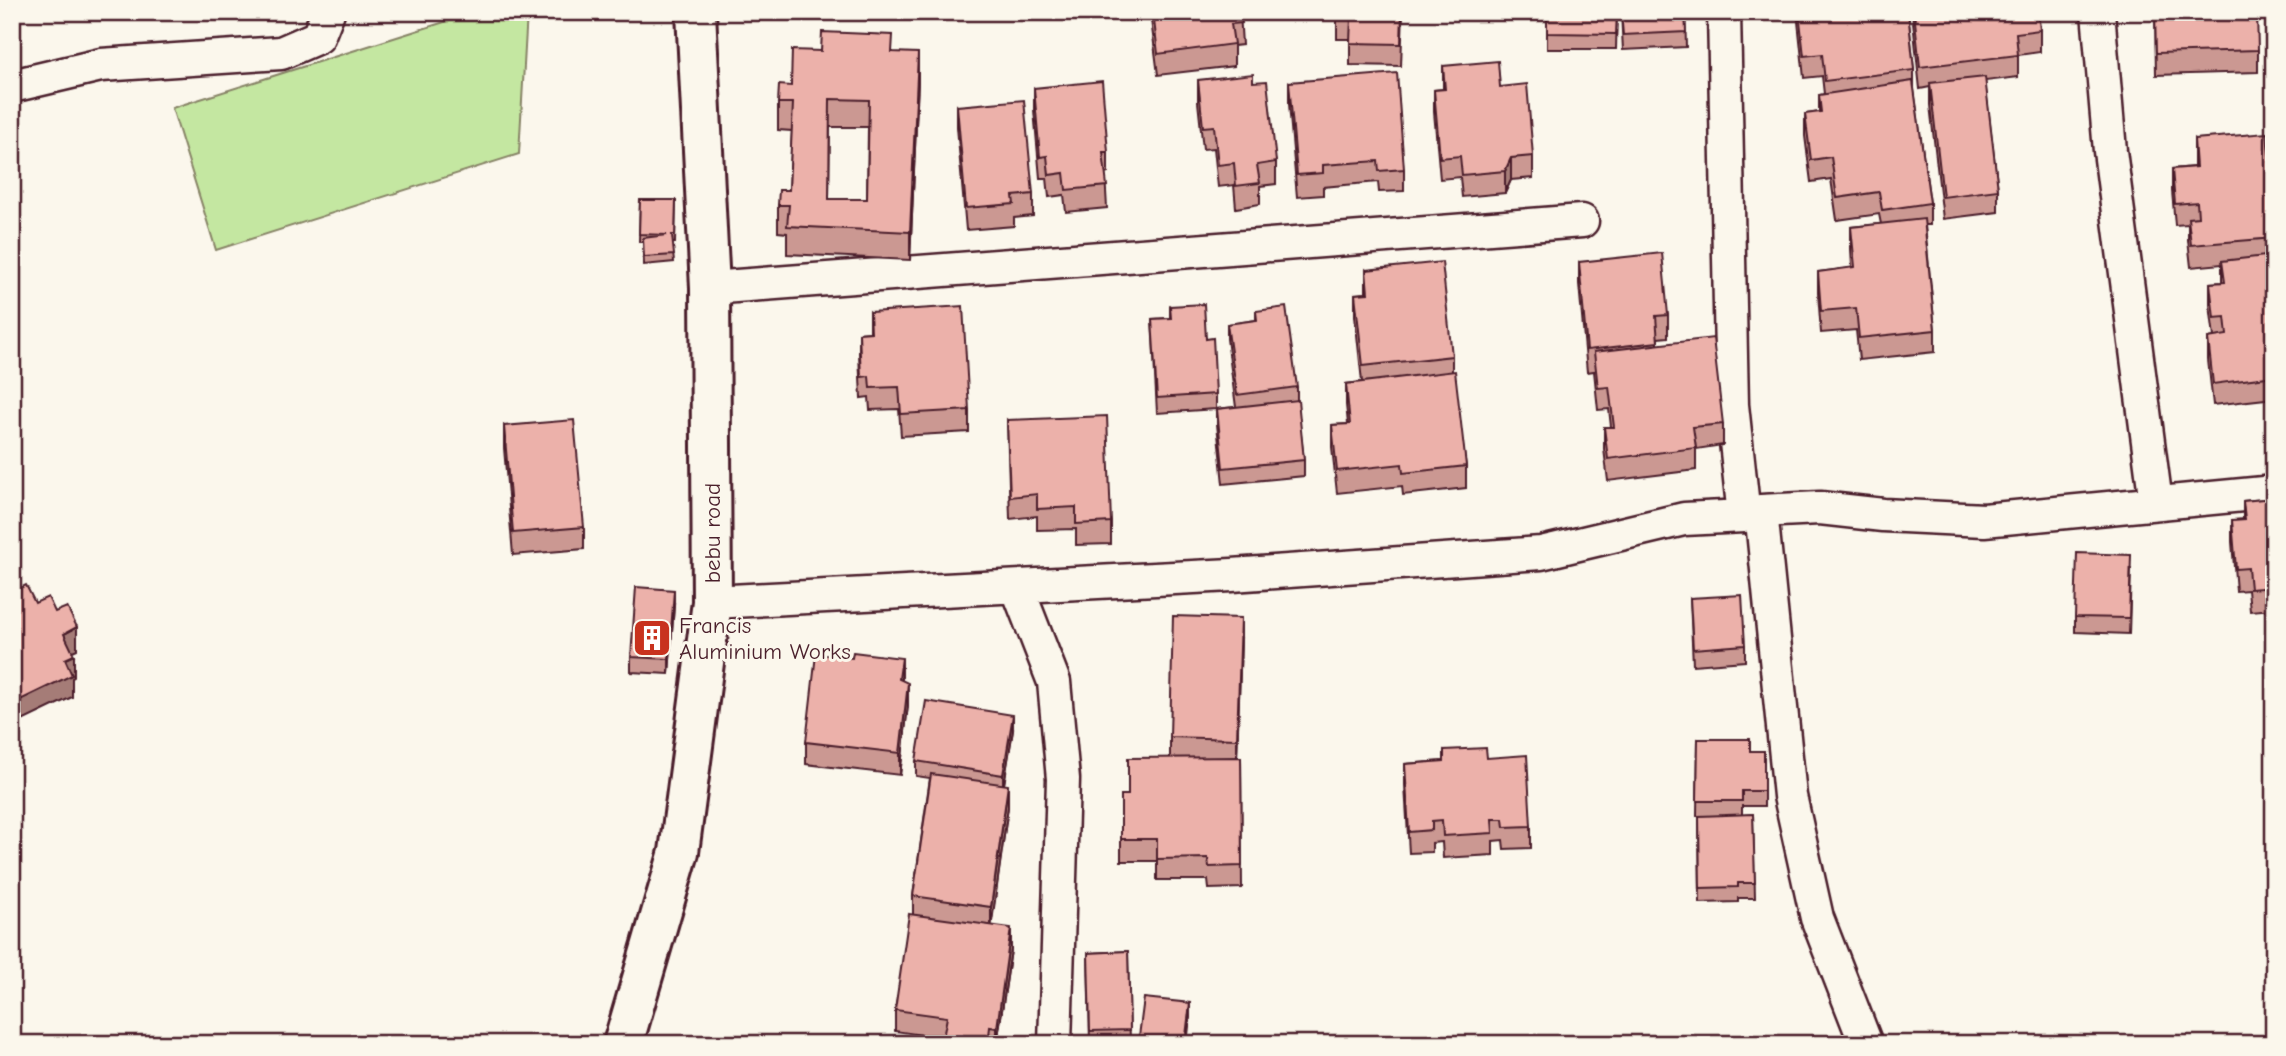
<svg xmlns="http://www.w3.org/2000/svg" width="2286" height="1056" viewBox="0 0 2286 1056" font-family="'Comic Neue',sans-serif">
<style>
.pitch{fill:#c4e7a1;stroke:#878366;stroke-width:2}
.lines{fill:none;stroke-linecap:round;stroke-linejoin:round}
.minor-casing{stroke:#4a1f2b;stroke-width:37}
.tertiary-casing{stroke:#4a1f2b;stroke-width:44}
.minor{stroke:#fbf7ec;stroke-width:32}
.tertiary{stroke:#fbf7ec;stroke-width:38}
.wall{fill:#cb9892;stroke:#4a1f2b;stroke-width:2;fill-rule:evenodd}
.shaded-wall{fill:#a57c77;stroke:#4a1f2b;stroke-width:2}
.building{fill:#ecb1aa;stroke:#4a1f2b;stroke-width:2;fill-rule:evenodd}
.labels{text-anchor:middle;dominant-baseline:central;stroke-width:6;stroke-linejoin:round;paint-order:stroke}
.street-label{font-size:23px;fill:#4a1f2b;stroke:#fbf7ec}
.poi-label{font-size:23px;fill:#4a1f2b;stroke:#fbf7ec;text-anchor:start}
</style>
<rect width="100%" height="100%" fill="#fbf7ec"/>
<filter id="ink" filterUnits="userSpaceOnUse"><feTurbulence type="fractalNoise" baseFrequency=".0143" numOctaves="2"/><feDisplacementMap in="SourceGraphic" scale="14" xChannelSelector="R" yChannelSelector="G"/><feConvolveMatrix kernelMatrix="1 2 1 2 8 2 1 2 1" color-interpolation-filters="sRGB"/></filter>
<g filter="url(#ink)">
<path class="pitch" d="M476 12H527L519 154 216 250 172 108Z"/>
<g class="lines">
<g class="minor-casing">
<path id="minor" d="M2098 12 2110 151 2156 503
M12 86 101 65 281 53 318 37 328 12
M710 288 1582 221
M1761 511 1790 796 1817 918 1866 1044
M1744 516 1761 511 1820 508 1883 515 1984 520 2274 492
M1017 587 1054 682 1063 779 1055 1044
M712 602 1232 575 1541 553 1684 519 1744 516 1732 405 1724 12"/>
</g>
<g class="tertiary-casing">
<path id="tertiary" d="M623 1044 679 852 712 602 710 288 696 12"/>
</g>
<use href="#minor" class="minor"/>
<use href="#tertiary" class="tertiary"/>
</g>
<path class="wall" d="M1150 12H1240L1242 45 1234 46V66L1158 75Z
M1337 12H1403L1401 66 1350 65V39H1337Z
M1547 12H1617L1616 49H1547Z
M1621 12H1685L1686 47 1623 50Z
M1797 12H1908L1914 70V90L1930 203V225H1925L1935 330V352L1859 360 1856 330 1821 333 1818 293V272L1852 268 1851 249V227L1881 224 1879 214 1837 220 1831 179 1811 182 1805 136V114L1819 112V95L1824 94 1822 76 1804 78Z
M1912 12H2038L2040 30V52L2018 55V77L1985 81 1998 190V212L1943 219 1930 105V87L1920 89Z
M2155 12 2258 50V72L2156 75Z
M821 51 893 52 918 81 910 260 787 254V233L778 232V205L789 190 792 131 778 130V103ZM830 127H868L867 199H829Z
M1443 66 1500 87 1533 156V178L1511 180 1505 193 1462 197 1460 177 1440 179 1434 112V90L1443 89Z
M1198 80 1253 82 1276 162V184L1260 186V204L1236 208 1234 185 1218 187 1214 148 1203 149 1198 102Z
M1289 82 1404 169V191L1379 192 1378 182 1323 187V195L1297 197 1289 104Z
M1034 88 1108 152V173L1105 174 1107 208 1066 212 1064 195 1049 197 1047 178H1040L1034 110Z
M957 106 1033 194V216L1014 218V226L966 230 957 127Z
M2194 139 2274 213V398L2213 405 2208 360V338L2214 337 2210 305V283L2222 282V264L2191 267 2188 240V224L2175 225 2172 191V169L2194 167Z
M640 200H676L675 243H672L674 262 644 265 643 242H639Z
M1579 262 1668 315V337L1658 338V344L1723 424V445L1696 449V470L1608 481 1604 449V427H1611L1609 409 1598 410 1594 371 1587 372 1579 284Z
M1366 270 1452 356V371L1466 466V488L1403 495 1402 486 1337 493 1332 447V425L1348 424 1346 405V384L1362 382 1355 316V294L1366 293Z
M1170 306 1206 339 1216 394V409L1157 413 1152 319 1170 318Z
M1256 311 1297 387V400L1304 460V476L1223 484 1217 424V409L1236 407 1227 339V324L1256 320Z
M870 312 969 410V432L901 436 899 409 870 410 869 397 861 398 859 354V333L870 332Z
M1007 420 1111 522V544L1076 545V529L1037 530V516L1010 519Z
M504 426 584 527V549L513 555 504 448Z
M2274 498V609L2250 611 2248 590 2236 591 2232 542V520H2243V501Z
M2131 570 2129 634 2075 632V617Z
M1690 598 1745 645V661L1693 665Z
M674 605 669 674 631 672V657Z
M1241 640 1237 757H1241L1242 888 1209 889 1208 880H1157V861H1121V795H1128L1170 758V737Z
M902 680 908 705 900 775 806 764V742Z
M1013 730 1004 784 1008 807 991 926 1011 950 997 1044H943V1038L895 1031V1010L913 915V896L930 778 916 776V761Z
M1698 739 1750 751H1764V806H1742V815L1753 814 1755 898H1738V902L1700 903 1699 816H1697Z
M1444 750 1487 758 1531 826V848L1504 849 1503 840 1493 841V855L1443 858 1442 842 1432 843V852L1409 853 1405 785V764L1444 761Z
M1128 951 1130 1044H1090L1088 953Z"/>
<path class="shaded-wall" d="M918 53V81L910 260V232Z
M1511 158V180L1505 193V171Z
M674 590V605L669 674V659Z
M1241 618V640L1237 760V739Z
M77 627V649L64 655V634Z
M74 655V677L72 678V697L12 726V704L65 659Z
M902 658V680L899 679Z
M908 683V705L900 775V753Z
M1013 715V730L1003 790V775Z
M1008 785V807L991 929V907Z
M1011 928V950L997 1044V1028Z
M1190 1003V1018L1187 1044H1185Z"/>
<path class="building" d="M1153 12H1240L1242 23 1231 24 1234 44 1158 54Z
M1337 12H1402L1401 44 1350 43 1351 17H1337Z
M1547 12H1617L1616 34 1547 33Z
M1621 12H1685L1686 32 1623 35Z
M1799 12H1908L1914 70 1825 81 1822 54 1804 56Z
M1914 12H2038L2040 30 2016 33 2018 55 1920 67Z
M2155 12H2257L2258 50 2156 53Z
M822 32 893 35 892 52 918 53 910 232 787 226 789 205H778L779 190H789L793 103H778L779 85 791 86 792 50 821 51ZM830 99 869 100 867 199H829Z
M1498 61 1500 87 1527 84 1533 156 1511 158 1505 171 1462 175 1460 156 1440 158 1434 90 1445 89 1443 66Z
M1397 73 1404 169 1379 171 1378 161 1323 165V173L1297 175 1289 82Z
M1253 74V82L1267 81 1276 162 1257 165 1260 183 1236 186 1234 163 1218 165 1214 126 1203 127 1198 80Z
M1985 77 1998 190 1943 197 1930 83Z
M1102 81 1108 152H1103L1107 186 1066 190 1064 173 1049 175 1047 156 1040 157 1034 88Z
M1913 81 1930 203 1882 210 1879 192 1837 198 1831 157 1811 160 1805 114 1821 112 1819 95Z
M1024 100 1033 194 1013 196 1014 204 966 208 957 106Z
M2267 133 2274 213V238L2191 245 2188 218 2198 217 2197 202 2175 204 2172 169 2196 167 2194 139Z
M640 200H676L675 235H672L674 255 644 257 643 238 667 235 639 234Z
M1924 219 1935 330 1859 338 1856 308 1821 311 1818 272 1855 267 1851 227Z
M1662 253 1668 315 1656 316 1658 342 1587 350 1579 262Z
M2274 255V376L2213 384 2208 338 2227 335 2225 317 2214 318 2210 283 2225 282 2222 261Z
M1442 262 1452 356 1363 366 1355 294 1368 293 1366 270Z
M1204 304 1206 339 1213 338 1216 394 1157 398 1152 319 1171 318 1170 306Z
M963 306 969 410 901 414 899 387 870 388 869 376 861 377 859 333 871 332 870 312Z
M1286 307 1297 387 1237 395 1227 324 1257 320 1256 311Z
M1713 338 1723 424 1693 427 1696 448 1608 459 1604 427H1614L1609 387 1598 388 1594 352Z
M1455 371 1466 466 1403 473 1402 464 1337 471 1332 425 1350 424 1346 384Z
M1298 400 1304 460 1223 468 1217 409Z
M1107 416 1111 522 1076 524V507L1037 509V494L1010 497 1007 420Z
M574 420 584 527 513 533 504 426Z
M2274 498V587L2250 589 2248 568 2236 569 2232 520 2245 519 2243 501Z
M2077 553 2131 555 2129 618 2075 617Z
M26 585 35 603 48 597 55 612 67 607 77 627 64 634 74 655 65 659 72 675 12 704V592Z
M636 587 674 590 669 659 631 657Z
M1742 595 1745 645 1693 649 1690 598Z
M1173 616 1241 618 1237 739 1170 737Z
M853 652 902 658 899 679 908 683 900 753 806 742 816 654 852 658Z
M926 701 1013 715 1003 775 916 761Z
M1698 739H1750V751H1764V791H1742V801H1697Z
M1486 748 1487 758 1527 755 1531 826 1504 827 1503 819H1492L1493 833 1443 836 1442 820 1432 821V830L1409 832 1405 764 1444 761V750Z
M1241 757 1242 866 1209 867 1208 858 1157 859V839H1121V795H1128V758Z
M931 774 1008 785 991 907 913 896Z
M1753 814 1755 883H1738V887L1700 888 1699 816Z
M909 914 1011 928 997 1028 990 1027 988 1044 943 1038 947 1017 895 1010Z
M1128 951 1130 1030 1090 1031 1088 953Z
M1144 998 1190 1003 1185 1044H1138Z"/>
</g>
<defs>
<g id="building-square" transform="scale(2.0125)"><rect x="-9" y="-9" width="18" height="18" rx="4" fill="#c8321e" stroke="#fbf7ec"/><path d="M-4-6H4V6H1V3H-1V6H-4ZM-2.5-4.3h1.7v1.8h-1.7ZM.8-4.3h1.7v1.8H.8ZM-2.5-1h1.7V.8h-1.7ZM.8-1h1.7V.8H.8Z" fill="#fff"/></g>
</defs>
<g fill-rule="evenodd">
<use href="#building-square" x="652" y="638"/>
</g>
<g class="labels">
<g class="street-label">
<text transform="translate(712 533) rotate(-90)">bebu road</text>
</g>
<g class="poi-label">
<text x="679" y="625">Francis<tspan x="679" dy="26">Aluminium Works</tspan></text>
</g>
</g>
<rect width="2286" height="1056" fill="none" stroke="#fbf7ec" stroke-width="42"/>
<rect x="21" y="21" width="2244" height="1014" fill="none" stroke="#4a1f2b" stroke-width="2.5" filter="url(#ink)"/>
</svg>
